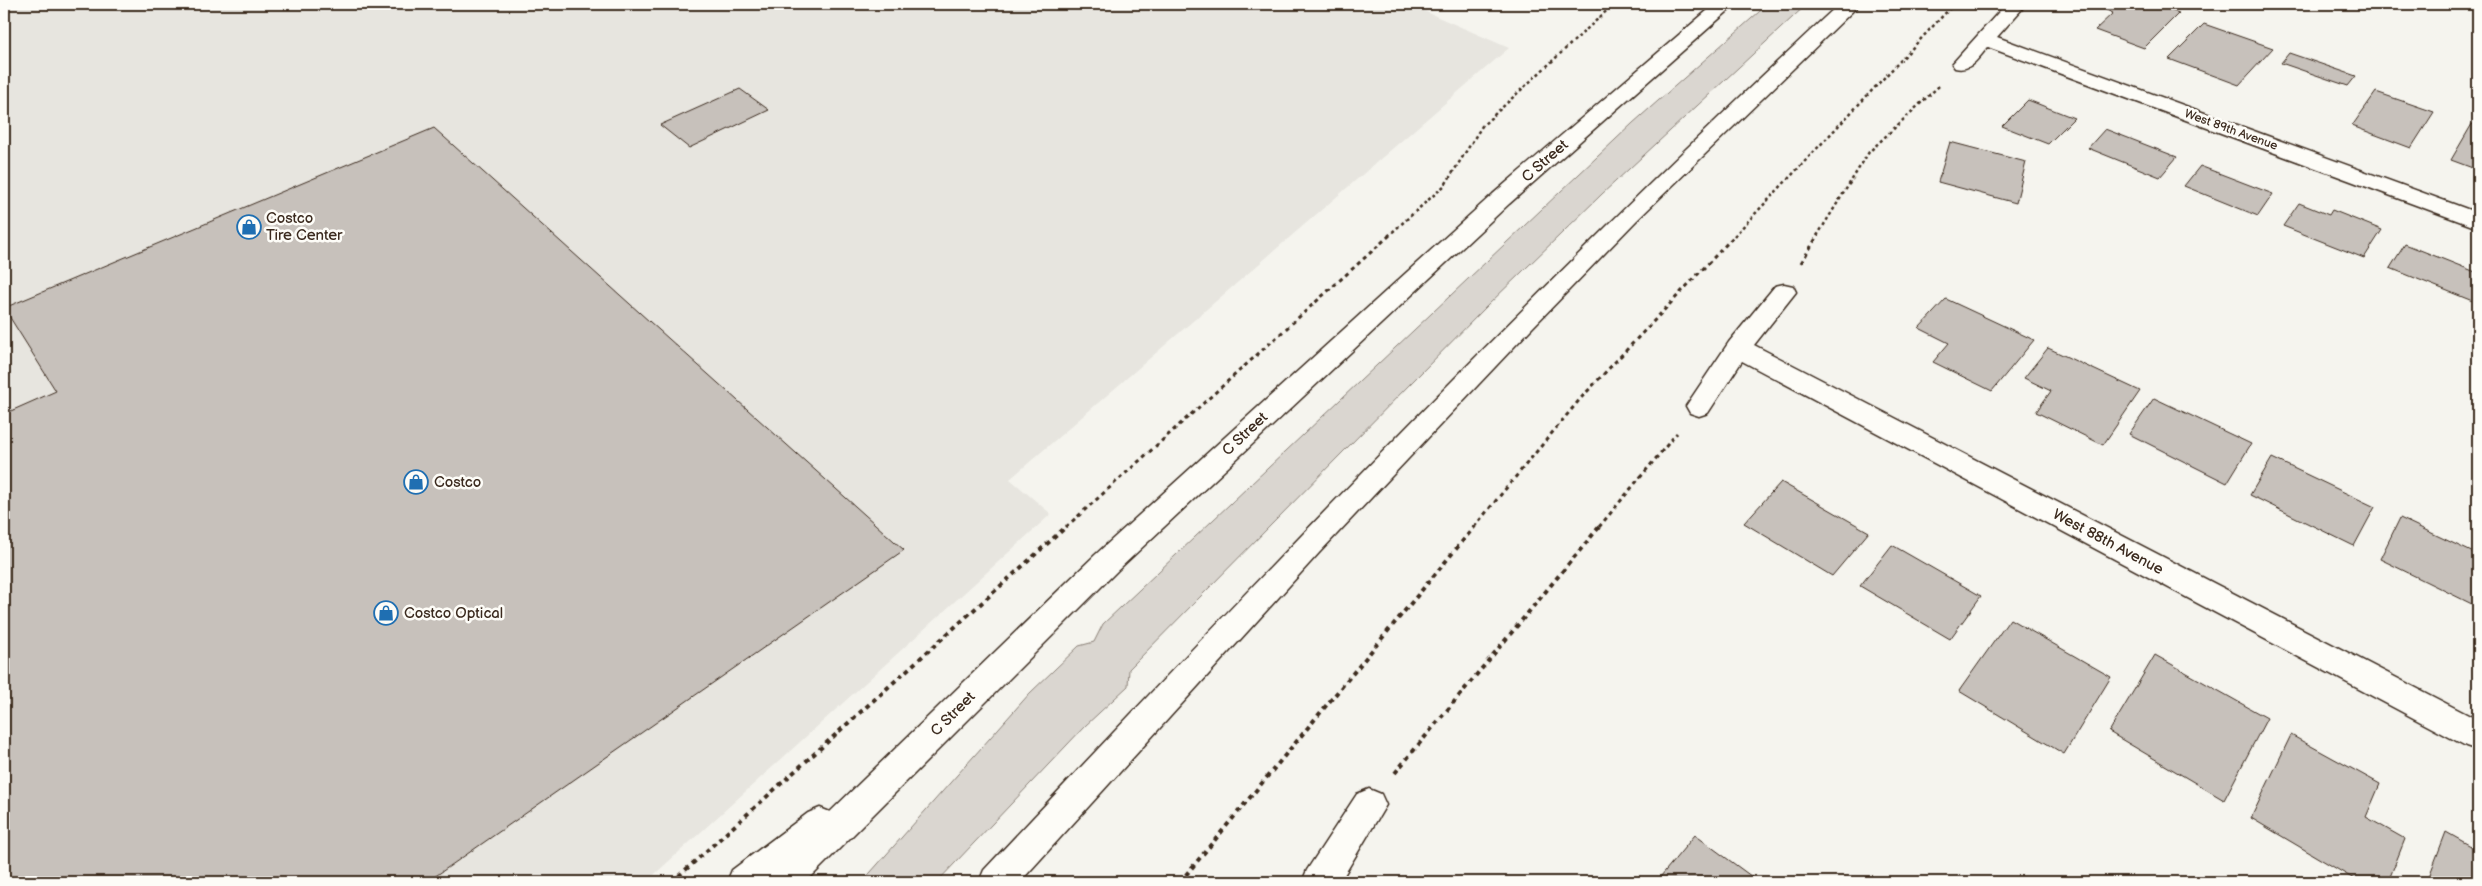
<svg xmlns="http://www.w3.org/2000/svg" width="2482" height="886" viewBox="0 0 2482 886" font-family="'Balsamiq Sans',sans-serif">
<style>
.built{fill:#e7e5df}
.green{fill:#dad6d0;stroke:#8a8077}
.building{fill:#c7c1bb;stroke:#3b2a1e}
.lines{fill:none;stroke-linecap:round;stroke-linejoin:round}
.minor-casing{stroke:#3b2a1e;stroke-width:3}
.major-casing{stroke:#3b2a1e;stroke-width:3}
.path-far2{stroke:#3b2a1e;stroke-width:2.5;stroke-dasharray:3 3;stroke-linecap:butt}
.path-far1{stroke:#3b2a1e;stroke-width:3;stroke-dasharray:4 4;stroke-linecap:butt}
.path{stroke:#3b2a1e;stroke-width:4;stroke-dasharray:4.5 4.5;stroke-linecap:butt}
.minor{fill:#fdfcf7;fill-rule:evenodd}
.major{fill:#fdfcf7;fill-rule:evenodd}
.labels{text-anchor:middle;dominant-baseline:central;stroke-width:5;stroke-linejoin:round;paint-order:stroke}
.far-street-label{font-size:12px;fill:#3b2a1e;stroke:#fdfcf7}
.street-label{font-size:15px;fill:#3b2a1e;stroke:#fdfcf7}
.poi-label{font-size:15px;fill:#3b2a1e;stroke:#fdfcf7;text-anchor:start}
</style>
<rect width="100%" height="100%" fill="#f5f4ee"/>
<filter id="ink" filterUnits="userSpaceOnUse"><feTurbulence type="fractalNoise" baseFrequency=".02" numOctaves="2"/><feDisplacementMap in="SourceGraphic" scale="10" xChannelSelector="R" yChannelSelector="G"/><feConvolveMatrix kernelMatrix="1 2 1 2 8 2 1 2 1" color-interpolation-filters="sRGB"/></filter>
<g filter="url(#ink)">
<path class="built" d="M4 4H1408L1509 48 1010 479 1051 514 646 882H4Z"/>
<path class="green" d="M1768 4H1807L1602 194 1486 307 1129 669 1128 686 1085 726 937 882H862L1030 693 1079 646 1094 642 1103 624 1633 123Z"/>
<path class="building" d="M2110 4H2151L2179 13 2144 48 2095 30 2113 13 2104 9Z
M2204 24 2273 48 2239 85 2169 59Z
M2289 53 2356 76 2348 86 2281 63Z
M740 89 769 110 689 148 660 125Z
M2376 92 2434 112 2411 148 2352 126Z
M2028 100 2074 118 2048 144 2002 126Z
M2472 124 2478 126V170L2451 160Z
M434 128 904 550 427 882H4V414L56 391 4 308Z
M2105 129 2177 157 2160 177 2088 148Z
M1950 142 2026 162 2016 203 1938 182Z
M2200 166 2273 194 2258 216 2184 186Z
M2299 203 2329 215 2332 210 2382 230 2364 258 2283 226Z
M2405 244 2478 273V296L2475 302 2390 268Z
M1946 299 2034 340 1992 391 1933 362 1949 343 1919 328Z
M2048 348 2140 391 2103 445 2036 412 2051 391 2024 378Z
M2154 398 2251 444 2227 483 2129 434Z
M2272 458 2375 507 2354 546 2250 495Z
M1781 482 1869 532 1832 576 1744 523Z
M2400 518 2478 555V607L2380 559Z
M1892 545 1981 596 1950 639 1860 586Z
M2010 619 2111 677 2064 754 1959 691Z
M2155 655 2267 718 2224 800 2109 732Z
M2291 735 2380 784 2366 817 2405 839 2388 882H2359L2251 818Z
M2446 832 2478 850V882H2427Z
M1695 835 1759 882H1656Z"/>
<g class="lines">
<g class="minor-casing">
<path id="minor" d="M2014 4 2022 9 1997 37 2478 213V228L1988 47C1978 58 1971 72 1955 68L1952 64 2005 5Z
M1784 284 1793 286 1796 292 1754 345 2478 720V750L2466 746 1742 361 1708 413 1699 416 1690 413 1686 406 1729 342 1775 286Z
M1369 789 1381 794 1386 805 1340 882H1302L1307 870 1357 794Z"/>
</g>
<g class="major-casing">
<path id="major" d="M1715 4H1736L1509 204 1117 571 806 882H727L732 870 808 813 820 808 830 812 1095 555 1493 194Z
M1839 4H1860L1637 220 1530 330 1319 553 1020 882H979L984 870C1262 574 1542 280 1839 4Z"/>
</g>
<path class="path-far2" d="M1388 236 1445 185 1482 126 1614 4
M1734 236 1954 4
M1817 236 1869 152 1939 86"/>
<path class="path-far1" d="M1801 263 1818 235
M1066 527 1390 235
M1474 527 1581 398 1735 235
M1599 527 1677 433"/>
<path class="path" d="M1395 773 1600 526
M672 882 1067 526
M1180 882 1475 526"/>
<use href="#minor" class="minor"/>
<use href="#major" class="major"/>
</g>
</g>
<defs>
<g id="shop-ring" transform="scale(1.25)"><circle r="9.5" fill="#fdfcf7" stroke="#1f6fb2" stroke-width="1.5"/><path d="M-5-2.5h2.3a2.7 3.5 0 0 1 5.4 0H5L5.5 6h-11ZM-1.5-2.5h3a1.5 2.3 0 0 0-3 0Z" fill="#1f6fb2"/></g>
</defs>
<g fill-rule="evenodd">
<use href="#shop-ring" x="249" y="227"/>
<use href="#shop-ring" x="416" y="482"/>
<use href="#shop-ring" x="386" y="613"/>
</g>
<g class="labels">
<g class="far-street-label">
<text transform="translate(2231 130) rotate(20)">West 89th Avenue</text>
</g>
<g class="street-label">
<text transform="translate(1545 161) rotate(-41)">C Street</text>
<text transform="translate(1245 434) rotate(-43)">C Street</text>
<text transform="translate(2108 542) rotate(28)">West 88th Avenue</text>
<text transform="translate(953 714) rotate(-45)">C Street</text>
</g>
<g class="poi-label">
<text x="266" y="218">Costco<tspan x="266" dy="17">Tire Center</tspan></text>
<text x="434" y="482">Costco</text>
<text x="404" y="613">Costco Optical</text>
</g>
</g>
<rect width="2482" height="886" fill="none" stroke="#fdfcf7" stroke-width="20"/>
<rect x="10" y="10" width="2462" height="866" fill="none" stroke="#3b2a1e" stroke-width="2" filter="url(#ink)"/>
</svg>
